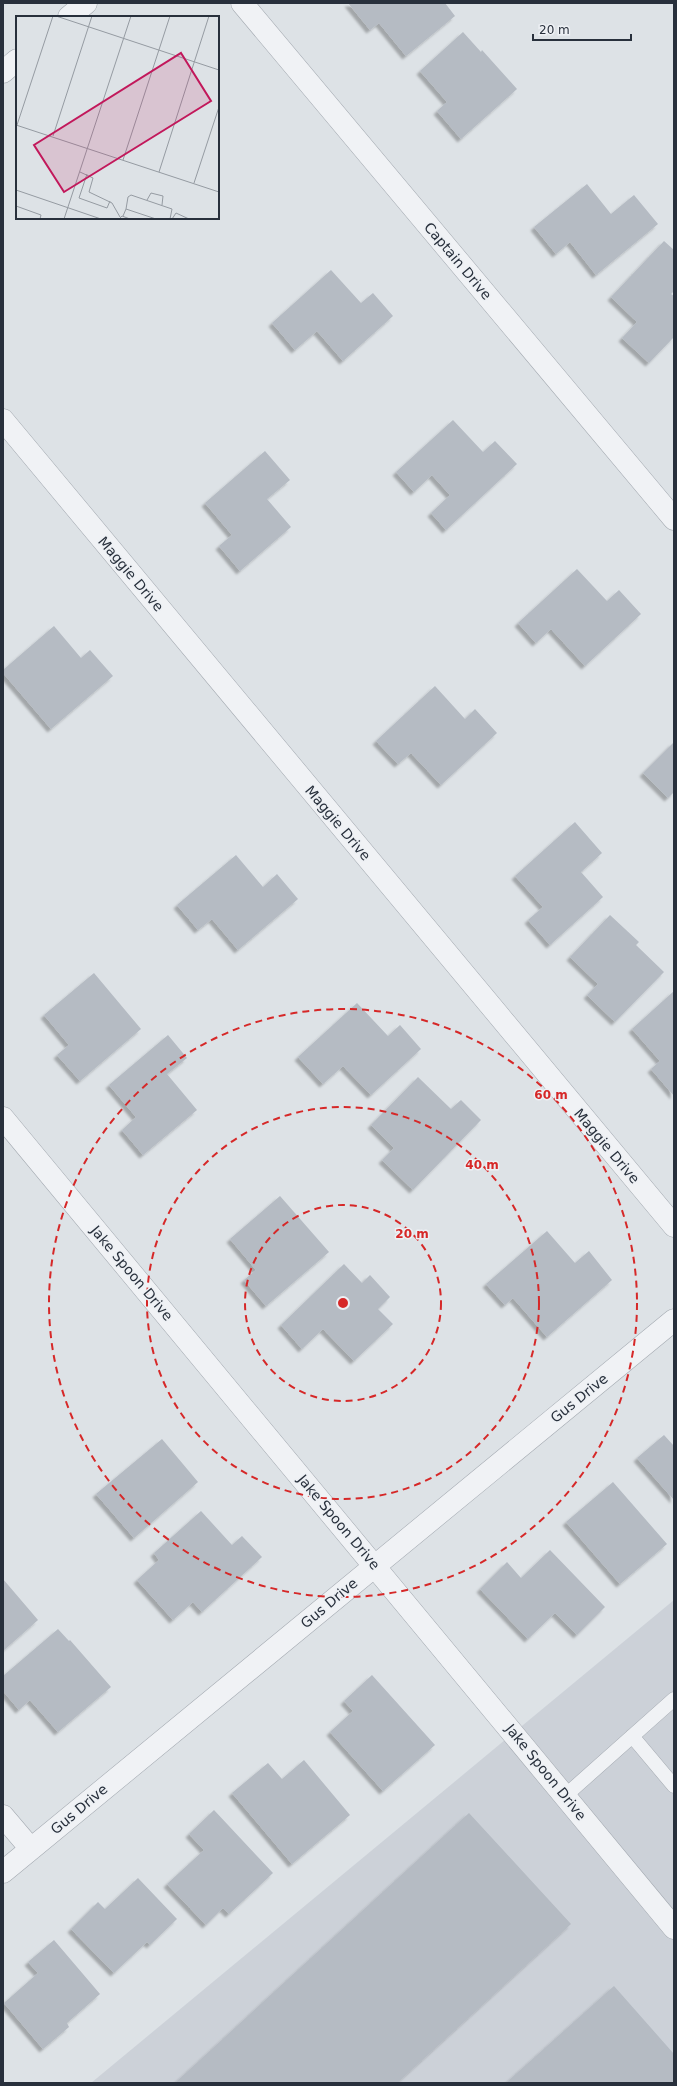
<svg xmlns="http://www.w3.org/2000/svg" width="677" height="2086" viewBox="0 0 677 2086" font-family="'DejaVu Sans',sans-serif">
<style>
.built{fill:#ccd1d8}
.building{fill:#b5bbc3;filter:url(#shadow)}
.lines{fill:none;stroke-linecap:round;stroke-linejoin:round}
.lane-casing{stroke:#a3a9b0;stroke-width:15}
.street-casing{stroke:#a3a9b0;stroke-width:23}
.lane{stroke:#f0f2f5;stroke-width:14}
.street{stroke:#f0f2f5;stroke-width:22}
.ring{fill:none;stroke:#d62828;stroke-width:2;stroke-dasharray:7 5}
.labels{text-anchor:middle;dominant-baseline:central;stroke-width:3;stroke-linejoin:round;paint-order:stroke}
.street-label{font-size:14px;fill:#28303c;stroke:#edf0f4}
.inset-road{fill:none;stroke:#959ba2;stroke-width:1}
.view{fill:#c2185b;fill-opacity:0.15;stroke:#c2185b;stroke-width:2}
.inset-edge{fill:none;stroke:#28303c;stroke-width:2}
.centre{fill:#d62828;stroke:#edf0f4;stroke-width:2}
.ring-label{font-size:12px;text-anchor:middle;font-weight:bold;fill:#d62828;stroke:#edf0f4;stroke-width:3;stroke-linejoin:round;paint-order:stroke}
</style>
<defs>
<filter id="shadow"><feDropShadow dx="-3.5" dy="3.5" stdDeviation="1" flood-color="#0004"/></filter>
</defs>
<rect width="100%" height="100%" fill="#dde2e6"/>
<path class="built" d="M674 1600V2083H91Z"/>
<path class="building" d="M348 3H445L455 16 406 56 379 23 370 30Z
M463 32 481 52 482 50 517 89 461 139 437 111 447 102 420 71Z
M587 184 611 214 634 195 658 224 596 275 570 242 556 254 534 227Z
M664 241 674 250V291L671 294 674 296V337L649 363 622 338 637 322 611 297Z
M331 270 361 303 373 293 393 316 343 361 317 331 295 350 272 323Z
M453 420 483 452 495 441 517 464 446 530 431 513 450 495 432 475 414 492 396 472Z
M265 451 290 480 267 499 291 527 240 571 219 546 232 535 205 503Z
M577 569 607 601 619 590 641 614 585 666 551 629 536 643 518 623Z
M54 626 81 658 90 650 113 676 51 729 3 673V670Z
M435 686 465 719 475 709 497 733 441 785 411 753 398 764 376 741Z
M674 742V792L668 798 643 773Z
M575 822 602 853 581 872 603 897 550 945 528 920 543 907 515 876Z
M236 855 263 887 277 874 298 899 238 950 212 919 198 930 177 905Z
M610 915 639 942 636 945 664 972 615 1022 587 995 598 984 570 957Z
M94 973 141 1029 80 1081 57 1055 69 1045 44 1015Z
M674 991V1096L651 1069 660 1061 632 1029Z
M357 1003 388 1036 400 1025 421 1049 371 1095 343 1066 323 1084 298 1057Z
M168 1035 187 1058 167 1074 197 1110 143 1155 122 1130 136 1117 109 1085Z
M418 1077 451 1109 461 1100 481 1120 413 1190 382 1160 394 1148 371 1125Z
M280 1196 329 1252 266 1306 244 1280 256 1270 230 1239Z
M547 1231 575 1263 589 1251 612 1280 547 1337 513 1298 505 1305 486 1284Z
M344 1264 362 1283 370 1275 390 1297 378 1309 393 1324 354 1361 323 1329 302 1349 281 1325Z
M664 1435 674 1446V1500L637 1458Z
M162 1439 198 1482 134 1538 96 1494Z
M613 1482 667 1544 620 1584 566 1522Z
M201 1511 232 1545 242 1536 262 1557 202 1612 193 1602 173 1620 137 1580 159 1560 154 1553Z
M550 1550 605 1607 577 1635 555 1613 528 1639 480 1589 507 1562 521 1578Z
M3 1579 38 1620 3 1651Z
M58 1629 69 1641 70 1640 111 1687 58 1732 30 1700 19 1710 3 1691V1676Z
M372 1675 435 1745 383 1791 330 1732 353 1711 344 1701Z
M304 1760 350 1815 292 1864 232 1793 268 1763 282 1779Z
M214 1810 273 1873 229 1914 223 1908 206 1925 167 1884 204 1850 189 1834Z
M469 1813 571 1924 397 2083H175Z
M138 1878 177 1919 150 1945 147 1942 114 1973 71 1929 98 1902 105 1909Z
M54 1940 100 1994 67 2023 69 2027 43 2049 4 2003 38 1973 28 1962Z
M614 1986 674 2054V2083H506Z"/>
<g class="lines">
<g class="lane-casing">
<path id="lane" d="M632 1736 674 1786
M565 1796 674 1699"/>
</g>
<g class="street-casing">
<path id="street" d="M242 3 674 519
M69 17 86 3
M3 72 17 60
M3 420 674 1226
M3 1118 674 1928
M3 1816 31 1849
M3 1872 674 1320"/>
</g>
<use href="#lane" class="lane"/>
<use href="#street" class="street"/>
</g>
<g class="ring">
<circle cx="343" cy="1303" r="98"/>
<circle cx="343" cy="1303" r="196"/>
<circle cx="343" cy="1303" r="294"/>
</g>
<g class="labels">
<g class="street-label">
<text transform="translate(458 261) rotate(50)">Captain Drive</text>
<text transform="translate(131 574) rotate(50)">Maggie Drive</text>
<text transform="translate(338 823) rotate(50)">Maggie Drive</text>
<text transform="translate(607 1146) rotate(50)">Maggie Drive</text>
<text transform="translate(132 1273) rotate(50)">Jake Spoon Drive</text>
<text transform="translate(579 1398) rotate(-39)">Gus Drive</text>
<text transform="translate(339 1522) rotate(50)">Jake Spoon Drive</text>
<text transform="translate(329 1603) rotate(-40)">Gus Drive</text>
<text transform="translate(546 1772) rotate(51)">Jake Spoon Drive</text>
<text transform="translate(79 1809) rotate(-40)">Gus Drive</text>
</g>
</g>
<g transform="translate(16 16)">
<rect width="203" height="203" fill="#dde2e6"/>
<path class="inset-road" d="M40 0 203 54M0 109 203 176M1 109 37 0M37 120 76 0M0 142V158M107 144 154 0M64 156 77 162 73 176 96 187 104 201M143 156 193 0M71 158 63 182 91 192 94 185M178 167 203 91M0 174 85 203M131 184 135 177 147 180 146 189M0 190 25 199 24 203M110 193 112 181 115 179 156 193 154 203M107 200 110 193 140 203M48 203 115 0M103 203 106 200 114 203M156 203 160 197 173 203"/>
<path class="view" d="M165 37 195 85 48 176 18 129Z"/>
<rect width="203" height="203" class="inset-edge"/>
</g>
<circle cx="343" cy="1303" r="6" class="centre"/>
<g class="ring-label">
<text x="551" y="1099">60 m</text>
<text x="482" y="1169">40 m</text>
<text x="412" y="1238">20 m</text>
</g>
<rect width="677" height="2086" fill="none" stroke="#28303c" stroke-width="8"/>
<path d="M533 34v6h98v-6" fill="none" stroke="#28303c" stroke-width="2"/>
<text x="539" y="34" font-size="12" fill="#28303c" stroke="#edf0f4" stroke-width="3" paint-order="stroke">20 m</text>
</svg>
